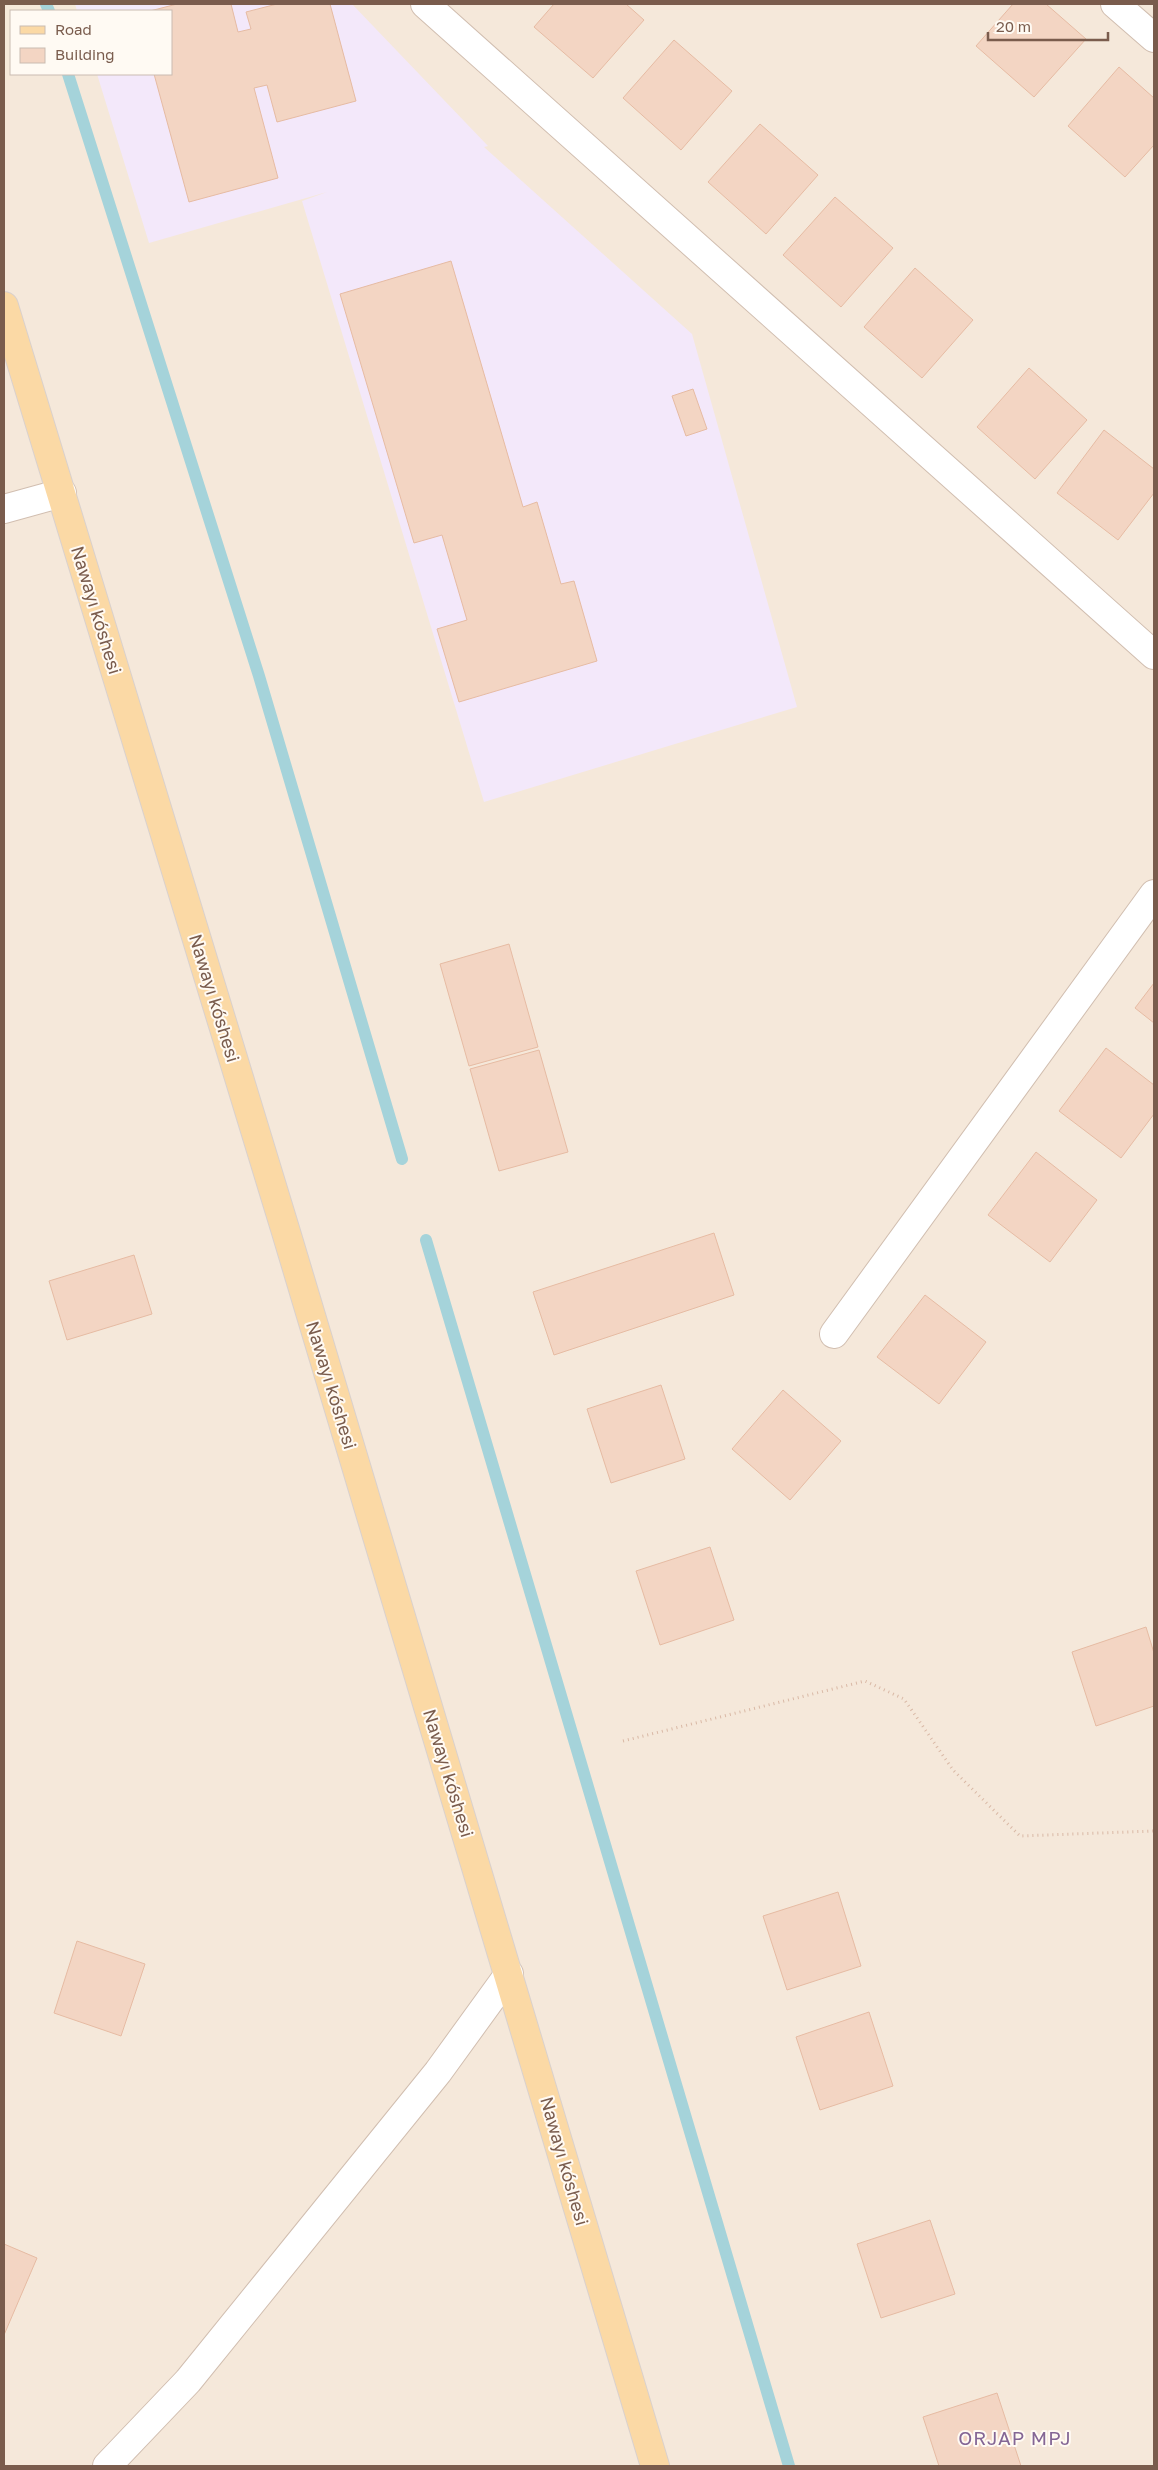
<svg xmlns="http://www.w3.org/2000/svg" width="1158" height="2470" viewBox="0 0 1158 2470" font-family="'Golos Text',sans-serif">
<style>
.residential{fill:#f5e8da;fill-rule:evenodd}
.education{fill:#f3e8fa}
.lines{fill:none;stroke-linecap:round;stroke-linejoin:round}
.stream{stroke:#a5d3da;stroke-width:12}
.building{fill:#f3d5c3;stroke:#e6bba3}
.minor-casing{stroke:#d1beb0;stroke-width:30}
.major-casing{stroke:#dad1cd;stroke-width:30}
.path{stroke:#d9b8a5;stroke-width:3;stroke-dasharray:1 4;stroke-linecap:butt}
.minor{stroke:#fff;stroke-width:28}
.major{stroke:#fbd9a5;stroke-width:28}
.labels{text-anchor:middle;dominant-baseline:central;stroke-width:4;stroke-linejoin:round;paint-order:stroke}
.street-label{font-size:18px;fill:#7a5c4d;stroke:#fffaf3}
.neighbourhood-label{font-size:19px;letter-spacing:1px;fill:#846695;stroke:#fffaf3}
</style>
<rect width="100%" height="100%" fill="#fdf6ec"/>
<path class="residential" d="M4 4H1154V2466H4ZM11 11H171V74H11Z"/>
<path class="education" d="M75 4H352L488 146 484 147 692 334 797 707 484 802 302 201 327 192 149 243 97 74H171V11H77Z"/>
<g class="lines">
<path class="stream" d="M46 4 49 11
M68 74 259 676 402 1159
M426 1240 789 2466"/>
</g>
<path class="building" d="M177 4H231L238 32 251 29 246 12 277 4H330L356 101 277 122 267 85 254 88 278 178 189 202 154 74H171V11H150Z
M554 4H626L644 20 593 78 534 27Z
M1013 4H1046L1086 39 1034 97 976 46Z
M674 40 732 91 681 150 623 98Z
M1119 67 1154 98V145L1125 177 1068 126Z
M760 124 818 175 766 234 708 182Z
M835 197 893 248 841 307 783 255Z
M451 261 523 507 537 502 561 584 574 581 597 661 459 702 437 629 467 620 442 535 414 543 340 294Z
M915 268 973 320 922 378 864 327Z
M1029 368 1087 420 1035 479 977 427Z
M693 389 707 429 686 436 672 396Z
M1104 430 1154 469V493L1118 540 1057 493Z
M509 944 538 1047 469 1066 440 964Z
M1154 983V1023L1135 1008Z
M1106 1048 1154 1085V1114L1121 1158 1059 1111Z
M539 1050 568 1152 499 1171 470 1069Z
M1036 1152 1097 1200 1050 1262 988 1215Z
M714 1233 734 1295 554 1355 533 1292Z
M134 1255 152 1314 67 1340 49 1281Z
M925 1295 986 1342 939 1404 877 1357Z
M661 1385 685 1459 611 1483 587 1409Z
M783 1390 841 1441 790 1500 732 1449Z
M710 1547 734 1620 660 1645 636 1571Z
M1146 1627 1154 1653V1706L1096 1726 1072 1652Z
M838 1892 861 1966 787 1990 763 1916Z
M77 1941 145 1964 121 2036 54 2013Z
M869 2012 893 2086 820 2110 796 2037Z
M930 2220 955 2294 881 2318 857 2244Z
M4 2244 37 2258 4 2335Z
M997 2393 1021 2466H939L923 2417Z"/>
<g class="lines">
<g class="minor-casing">
<path id="minor" d="M425 4 1154 655
M1115 4 1154 38
M4 509 62 493
M834 1334 1154 894
M107 2466 188 2381 438 2072 509 1974"/>
</g>
<g class="major-casing">
<path id="major" d="M4 306 286 1232 655 2466"/>
</g>
<path class="path" d="M623 1741 865 1681 904 1699 953 1770 1020 1836 1154 1831"/>
<use href="#minor" class="minor"/>
<use href="#major" class="major"/>
</g>
<g class="labels">
<g class="street-label">
<text transform="translate(97 610) rotate(73)">Nawayı kóshesi</text>
<text transform="translate(215 998) rotate(73)">Nawayı kóshesi</text>
<text transform="translate(332 1385) rotate(73)">Nawayı kóshesi</text>
<text transform="translate(449 1773) rotate(73)">Nawayı kóshesi</text>
<text transform="translate(565 2161) rotate(74)">Nawayı kóshesi</text>
</g>
<g class="neighbourhood-label">
<text x="1015" y="2437">ORJAP MPJ</text>
</g>
</g>
<rect width="1158" height="2470" fill="none" stroke="#7a5c4d" stroke-width="10"/>
<rect x="10" y="10" width="162" height="65" fill="#fffaf3" stroke="#cabbb1"/>
<rect x="20" y="26" width="25" height="8" fill="#fbd9a5" stroke="#cabbb1"/>
<text x="55" y="35" font-size="15" fill="#7a5c4d">Road</text>
<rect x="20" y="48" width="25" height="15" fill="#f3d5c3" stroke="#cabbb1"/>
<text x="55" y="60" font-size="15" fill="#7a5c4d">Building</text>
<path d="M988 32v8h120v-8" fill="none" stroke="#7a5c4d" stroke-width="2.5"/>
<text x="996" y="32" font-size="15" fill="#7a5c4d" stroke="#fffaf3" stroke-width="4" paint-order="stroke">20 m</text>
</svg>
